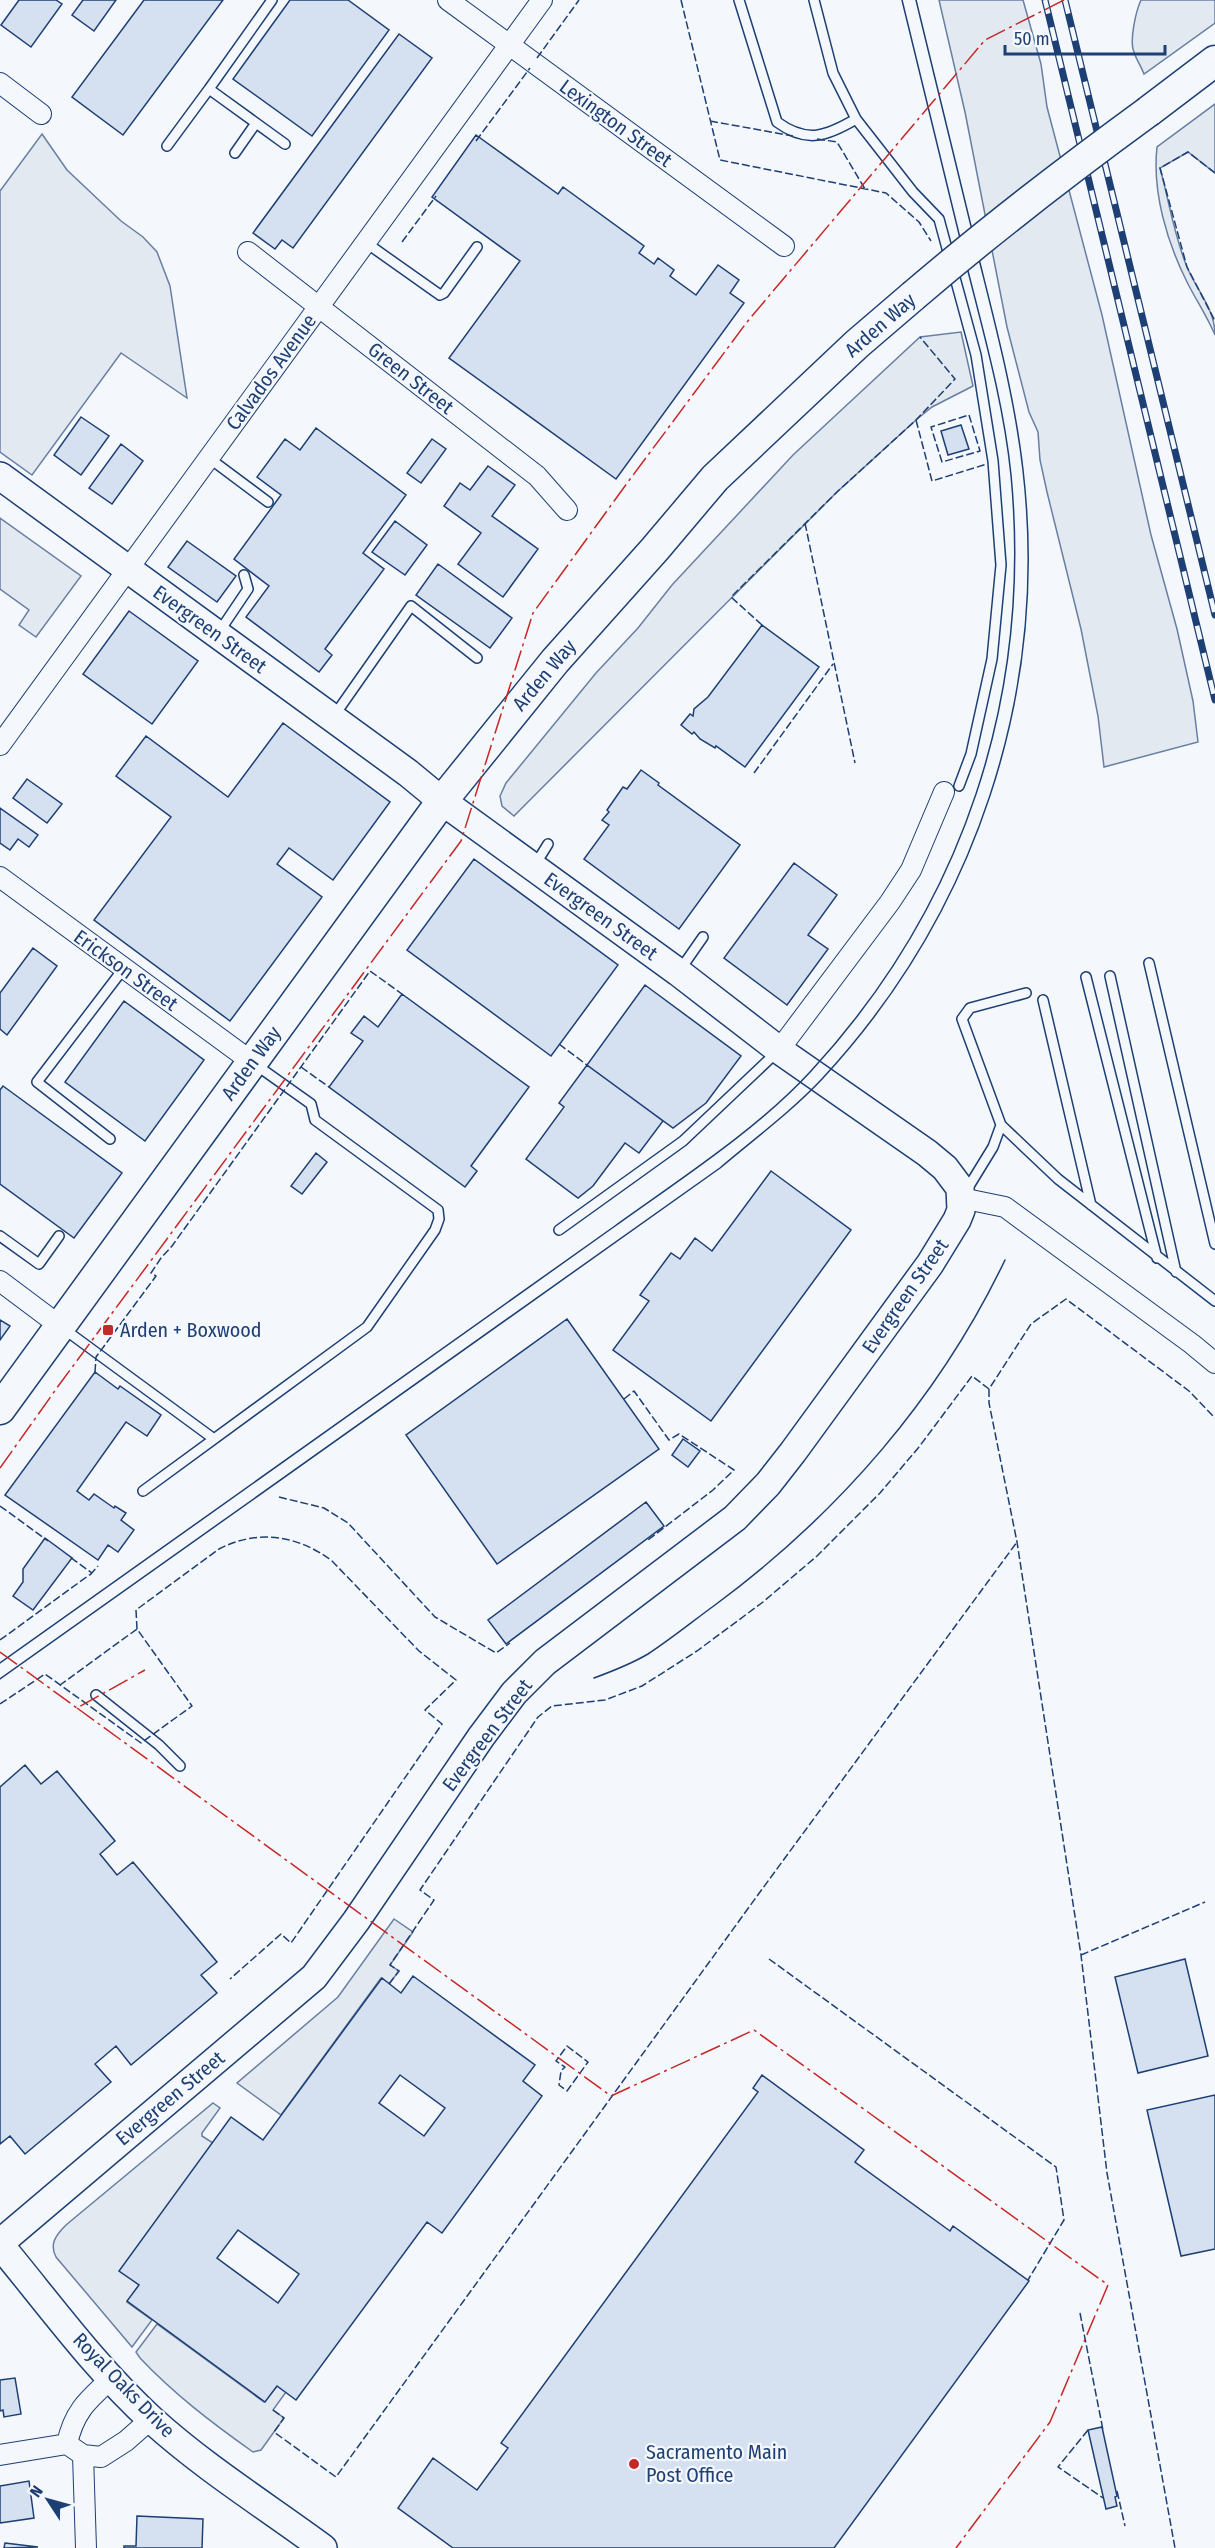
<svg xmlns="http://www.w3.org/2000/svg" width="1215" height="2548" viewBox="0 0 1215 2548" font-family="'Fira Sans Condensed',sans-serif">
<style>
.green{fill:#e3e9f0;stroke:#687fa3;stroke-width:1.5}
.building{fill:#d5e0f0;stroke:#1d3f73;stroke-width:1.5;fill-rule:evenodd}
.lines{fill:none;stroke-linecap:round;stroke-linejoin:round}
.lane-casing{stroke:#1d3f73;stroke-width:12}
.street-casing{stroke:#1d3f73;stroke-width:22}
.secondary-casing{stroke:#1d3f73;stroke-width:30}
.primary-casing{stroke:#1d3f73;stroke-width:33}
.lane{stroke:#f4f7fb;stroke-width:9}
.street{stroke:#f4f7fb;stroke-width:20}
.secondary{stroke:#f4f7fb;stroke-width:27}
.primary{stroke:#f4f7fb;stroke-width:30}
.tram{stroke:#1d3f73;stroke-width:1.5}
.rail-casing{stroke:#1d3f73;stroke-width:7}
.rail{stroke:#f4f7fb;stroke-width:4.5;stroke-dasharray:14;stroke-linecap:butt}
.primary-bridge-casing{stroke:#1d3f73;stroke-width:33;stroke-linecap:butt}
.primary-bridge{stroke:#f4f7fb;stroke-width:30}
.fence{stroke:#1d3f73;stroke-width:1.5;stroke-dasharray:8 3;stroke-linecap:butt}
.power{stroke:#c62828;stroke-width:1.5;stroke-dasharray:21 4.5 3 4.5;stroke-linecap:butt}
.poi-dot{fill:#c62828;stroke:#f4f7fb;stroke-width:2}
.labels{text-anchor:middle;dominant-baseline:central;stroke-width:4.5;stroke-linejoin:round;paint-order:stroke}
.street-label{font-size:20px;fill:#1d3f73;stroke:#f4f7fb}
.poi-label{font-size:20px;fill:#1d3f73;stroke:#f4f7fb;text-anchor:start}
</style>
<rect width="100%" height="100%" fill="#f4f7fb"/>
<path class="green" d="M939 0H1023L1041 64 1047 107 1102 315 1151 535 1177 629 1193 701 1198 742 1104 767 1098 716 1081 629 1047 492 1040 460 1038 432 1029 412 1007 327 965 112Z
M1141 0H1215V23L1144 74C1141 66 1136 59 1134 52 1129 41 1136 11 1141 0Z
M1215 104V173L1188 152 1160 168C1169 201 1174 236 1187 267 1197 291 1215 309 1215 335 1207 316 1196 300 1187 282 1167 242 1152 192 1157 147Z
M42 134 67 170 121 221 143 237 157 252 170 286 187 398 121 353 32 475 0 452V191Z
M961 332 973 386 932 407 916 420 837 492 514 816 502 806 500 796 506 783 596 673 638 628 672 585 793 455 920 337Z
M0 518 81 576 36 637 19 625 29 610 0 589Z
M394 1919 413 1932 390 1965 399 1971 389 1984 381 1978 281 2115 237 2083 338 1997Z
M213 2103 220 2108 202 2133V2136L213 2143 139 2285 127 2302 152 2320 132 2347 56 2257C49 2244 56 2235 66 2225Z
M157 2324 264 2402 277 2386 286 2392 273 2410 284 2418 261 2450 253 2452C212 2423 174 2394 140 2358L136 2352Z"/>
<path class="building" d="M19 0H56L62 4 31 47 1 25Z
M83 0H116L94 31 72 15Z
M144 0H223L123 135 72 97Z
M290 0H348L389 30 312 136 233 79Z
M399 34 432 58 293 248 282 240 275 249 253 233Z
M476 135 558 194 563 187 644 246 639 253 654 264 658 258 674 270 670 276 696 295 718 265 739 280 730 293 744 303 616 479 449 358 520 261 432 197Z
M81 417 109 436 81 475 54 455Z
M961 425 969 449 948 455 941 431Z
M316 428 406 495 363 553 384 569 325 649 332 655 319 672 246 617 269 586 234 559 281 495 257 477 285 439 300 450Z
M432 439 446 449 421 483 407 473Z
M121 444 143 461 112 504 89 488Z
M488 466 515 485 492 516 538 549 503 597 458 564 481 533 444 506 460 483 470 490Z
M395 521 427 545 405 575 372 552Z
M187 541 236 576 217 602 168 567Z
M438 564 512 618 490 648 416 595Z
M129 611 198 661 152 724 83 674Z
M762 625 819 667 745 767 716 746 715 748 700 739 694 732 692 734 681 725 690 714 693 716 694 709 708 697Z
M283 723 390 802 333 880 289 848 277 864 322 897 230 1021 94 920 171 817 116 776 146 736 228 797Z
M641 770 659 783 658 785 740 845 679 929 584 859 609 825 602 820 609 812 607 810 623 787 627 789Z
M27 779 62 804 47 823 13 798Z
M0 808 38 835 29 847 18 839 10 850 0 843Z
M474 859 618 965 551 1056 407 950Z
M794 863 837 895 808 935 828 949 787 1005 724 958Z
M33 948 57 966 7 1035 0 1029V993Z
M645 985 741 1056 706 1103 673 1128 587 1065Z
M402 994 529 1087 471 1166 477 1171 465 1187 329 1087 363 1041 351 1033 364 1016 378 1027Z
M124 1001 204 1060 145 1141 65 1082Z
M587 1065 663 1121 639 1153 625 1143 593 1186 578 1198 526 1159 564 1107 559 1103Z
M3 1086 122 1173 74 1238 0 1184V1090Z
M316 1153 327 1162 302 1194 291 1186Z
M771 1171 851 1230 711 1421 613 1350 649 1301 640 1295 671 1253 680 1259 695 1238 712 1251Z
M567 1319 659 1449 497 1564 406 1435Z
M0 1320 10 1326 0 1340Z
M95 1372 118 1389 120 1386 161 1415 147 1436 126 1422 77 1491 89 1500 94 1494 114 1508 115 1506 126 1513 121 1520 134 1530 118 1552 108 1545 98 1560 5 1495Z
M683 1439 700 1451 688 1467 672 1455Z
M646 1502 664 1526 506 1644 488 1620Z
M45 1538 72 1558 33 1610 13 1596 23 1582V1569Z
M25 1765 41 1784 57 1771 115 1841 100 1854 113 1870 117 1875 133 1862 217 1962 201 1975 217 1993 131 2065 116 2046 95 2064 111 2082 25 2154 10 2136 0 2144V1787Z
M1185 1959 1208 2056 1138 2073 1115 1977Z
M413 1976 535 2065 523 2081 542 2096 442 2233 427 2222 296 2400 277 2386 265 2402 127 2301 139 2285 119 2271 231 2117 263 2140 382 1978 401 1993ZM400 2075 445 2108 424 2136 379 2103ZM238 2230 299 2274 278 2303 217 2258Z
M762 2075 864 2150 855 2162 950 2231 953 2226 1029 2281 834 2548H453L398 2508 433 2458 477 2490 508 2448 501 2443 758 2092 753 2088Z
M1215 2095V2249L1181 2256 1147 2110Z
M15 2378 21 2414 4 2417 3 2410 0 2411V2380Z
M1102 2427 1117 2496 1115 2497 1117 2506 1106 2509 1088 2430Z
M29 2481 34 2518 0 2523V2486Z
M137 2516 203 2519 202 2548H124V2546H136Z
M5 2543 38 2547 4 2548Z"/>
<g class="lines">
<g class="lane-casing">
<path id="lane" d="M272 0 209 89 285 144
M739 0 777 122C807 144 827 136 856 119
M814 0 833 73 856 119 913 192 939 219 976 355 993 461 1001 565 992 659 971 754 959 786
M167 146 209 89
M235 153 256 123
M365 242 440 295 444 293 477 247
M209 458 268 502
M219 632 248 589 244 575
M334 716 411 606 477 658
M535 865 548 844
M1149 963 1215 1244
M680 970 703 937
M1110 976 1176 1272
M1086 977 1157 1258
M1043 1000 1091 1205
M1001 1125 1058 1179 1215 1301
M110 1139 37 1082 124 968
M966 1191 993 1147 1001 1125 962 1019 970 1008 1026 993
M559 1230 683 1141 778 1051
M0 1236 39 1264 59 1236
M64 1329 214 1439
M143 1491 367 1327 435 1230 439 1219 438 1210 315 1120 311 1104 256 1065
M96 1695 159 1745 180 1766"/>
</g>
<g class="street-casing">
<path id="street" d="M448 0 784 246
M0 83 41 114
M248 252 537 476 567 510
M0 745 542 0
M0 877 252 1062
M779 1050 890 902 911 870 944 792
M961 1198 1005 1207 1192 1344 1215 1363
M0 1281 60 1326
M67 2444C74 2411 88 2400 112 2378
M0 2455 67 2444 83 2455 101 2457 126 2441 151 2419
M83 2455 86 2548"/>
</g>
<g class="secondary-casing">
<path id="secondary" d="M0 476 408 773 442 801 678 972 779 1050 927 1153 945 1168 960 1188 961 1210 957 1220 930 1264 793 1452 768 1484 735 1518 545 1662 514 1693 481 1737 356 1921 314 1977 0 2243
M0 2245C49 2304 95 2368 152 2420 205 2468 266 2506 323 2548"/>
</g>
<g class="primary-casing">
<path id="primary" d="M1149 111 1215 61
M0 1409 442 801 555 661 655 549 715 478 857 344 913 296"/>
</g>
<use href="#lane" class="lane"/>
<use href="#street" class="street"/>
<use href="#secondary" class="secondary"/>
<use href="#primary" class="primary"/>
<path class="tram" d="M0 1663 615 1226C679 1180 758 1129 811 1071 963 906 1032 697 1011 475 1004 406 985 338 968 271 946 180 924 90 902 0
M594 1678C613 1671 631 1664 648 1654 671 1639 693 1621 715 1605 838 1514 939 1398 1005 1260
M0 1679 720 1168C754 1139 791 1112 822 1079 975 914 1049 694 1023 470 1015 400 997 331 980 263 959 175 937 88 916 0"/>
<g class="rail-casing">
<path id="rail" d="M1045 0 1215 700
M1065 0 1215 615"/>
</g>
<use href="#rail" class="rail"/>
<g class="primary-bridge-casing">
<path id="primary-bridge" d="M913 296C989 231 1068 170 1149 111"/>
</g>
<use href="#primary-bridge" class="primary-bridge"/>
<path class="fence" d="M681 0 720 160 886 193 919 222 931 241
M537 58 579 0
M710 121 793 136
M817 139 837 142 865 189
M476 141 530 68
M1215 173 1188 152 1160 168 1187 267 1215 321
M402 242 436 196
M969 415 980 451 942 462 931 427Z
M916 420 932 481 987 464
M805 523 855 763
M762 625 731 597 837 492 916 420 955 379 920 337
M754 773 833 664
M559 1044 587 1065
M301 1067 329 1087
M95 1372 96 1357 156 1276 151 1273 161 1258 172 1246 370 971 402 994
M989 1389V1403L1017 1542 1052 1768 1081 1955 1107 2173 1175 2548
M624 1399 634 1391 669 1440 679 1434 734 1470 713 1490 648 1540 647 1538
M279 1497 324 1508 348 1523 435 1617 496 1653 510 1643
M0 1506 48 1541
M90 1575 98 1566
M137 1629 136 1610 219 1549C257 1529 298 1535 332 1561L419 1651 456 1680 425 1710 442 1724 302 1927 291 1943 281 1934 230 1979
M0 1640 92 1573 70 1557
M0 1704 45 1674 141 1743 192 1706 137 1629 60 1685
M1081 1955 1205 1902
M769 1959 1056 2167 1064 2220 1028 2280
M389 1984 399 1971 390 1965 434 1900 420 1890 538 1717 552 1706 605 1700 642 1686 697 1651 763 1602 817 1556 880 1493 919 1447 972 1376 989 1389 1031 1324 1066 1299 1189 1391 1215 1418
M567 2046 588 2062 567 2091 559 2085 561 2071 565 2067 556 2061Z
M1080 2313 1103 2430
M273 2410 284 2418 274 2432 336 2477 760 1892 1017 1542
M1088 2430 1058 2467 1103 2498
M1117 2491 1125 2526"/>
<path class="power" d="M0 1468 59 1385 461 841 533 613 625 486 747 322 985 40 1064 0
M0 1652 77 1708 145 1670
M77 1708 611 2096 754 2030 1108 2285 1050 2422 956 2548"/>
</g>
<g class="poi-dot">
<rect x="102" y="1324" width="12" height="12" rx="3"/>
<circle cx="634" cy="2464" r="6"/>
</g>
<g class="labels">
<g class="street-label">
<text transform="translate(616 123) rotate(36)">Lexington Street</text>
<text transform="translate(880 325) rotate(-41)">Arden Way</text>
<text transform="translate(271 372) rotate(-54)">Calvados Avenue</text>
<text transform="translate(411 378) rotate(38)">Green Street</text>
<text transform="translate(210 629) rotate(36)">Evergreen Street</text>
<text transform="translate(544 675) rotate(-50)">Arden Way</text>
<text transform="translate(601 916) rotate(36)">Evergreen Street</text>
<text transform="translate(126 970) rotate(36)">Erickson Street</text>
<text transform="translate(251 1063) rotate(-54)">Arden Way</text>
<text transform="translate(905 1296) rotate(-55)">Evergreen Street</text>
<text transform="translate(487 1735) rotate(-53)">Evergreen Street</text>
<text transform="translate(170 2098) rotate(-40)">Evergreen Street</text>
<text transform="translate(124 2385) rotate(46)">Royal Oaks Drive</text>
</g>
<g class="poi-label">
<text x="120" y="1330">Arden + Boxwood</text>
<text x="646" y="2452">Sacramento Main<tspan x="646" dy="23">Post Office</tspan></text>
</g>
</g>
<g transform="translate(48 2500) rotate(306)" stroke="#f4f7fb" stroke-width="4.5" paint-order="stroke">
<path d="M0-4.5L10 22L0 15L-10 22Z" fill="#1d3f73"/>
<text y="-9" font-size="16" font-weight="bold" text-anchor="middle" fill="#1d3f73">N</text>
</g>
<path d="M1005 45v9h160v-9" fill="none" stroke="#1d3f73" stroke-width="3"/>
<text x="1014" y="45" font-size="18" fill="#1d3f73" stroke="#f4f7fb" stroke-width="4.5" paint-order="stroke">50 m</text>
</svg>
